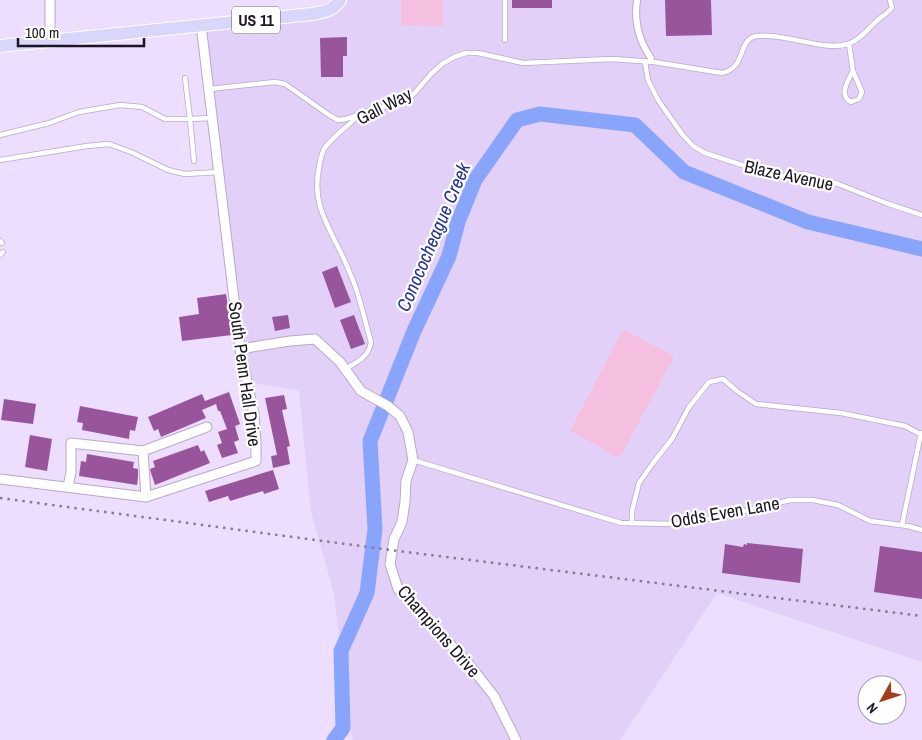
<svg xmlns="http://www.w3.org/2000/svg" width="922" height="740" viewBox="0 0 922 740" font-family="'Archivo Narrow',sans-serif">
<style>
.built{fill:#e3d0f8}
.green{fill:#f5c0df}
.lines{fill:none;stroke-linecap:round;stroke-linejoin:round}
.river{stroke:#89a5fb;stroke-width:15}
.building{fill:#98559c}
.service-casing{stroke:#b8a9c9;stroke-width:6}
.pedestrian-casing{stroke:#b8a9c9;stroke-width:8}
.minor-casing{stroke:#b8a9c9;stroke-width:11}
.primary-casing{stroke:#fff;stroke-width:14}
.service{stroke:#fff;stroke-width:4.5}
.pedestrian{stroke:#fff;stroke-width:6}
.minor{stroke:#fff;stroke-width:9}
.primary{stroke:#d9d6fb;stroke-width:12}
.rail{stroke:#867b92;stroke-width:2.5;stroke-dasharray:2.5 5;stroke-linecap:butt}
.labels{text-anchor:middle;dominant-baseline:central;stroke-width:4.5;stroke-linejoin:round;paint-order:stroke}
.shield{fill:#fff;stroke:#605c64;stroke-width:1}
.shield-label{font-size:16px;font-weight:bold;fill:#1c1622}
.street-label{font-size:18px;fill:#1c1622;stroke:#fff}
.water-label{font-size:19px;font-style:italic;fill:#233294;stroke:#fff}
</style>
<rect width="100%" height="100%" fill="#edddff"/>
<path class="built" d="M340 0H922V662L717 593 620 740H353L351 733 334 594 311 512 299 391 247 382 201 25 312 14Z"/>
<path class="green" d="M401 0H443V26L401 25Z
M623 329 674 356 620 458 570 431Z"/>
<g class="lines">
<path class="river" d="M334 740 343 728 341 651 367 593 375 529 370 441 414 331 449 256 458 222 475 180 517 120 540 114 635 125 684 172 808 222 922 249"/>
</g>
<path class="building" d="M512 0H552V8H512Z
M665 0H711L712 35 666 36Z
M347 37V56H343V77H321L320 38Z
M337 266 351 302 335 308 322 272Z
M226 294 232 335 182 341 179 317 199 314 197 298Z
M288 315 290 328 275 331 272 317Z
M354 315 365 344 351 349 340 320Z
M229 392 240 424 235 426 239 440 234 442 238 453 222 458 217 445 222 443 218 432 227 429 220 411H218L216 404 202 410 206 418 161 437 158 429 154 431 148 417 202 394 205 401Z
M284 395 287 409 282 410 290 446 287 447 290 464 273 468 271 456 277 455 265 398Z
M4 399 36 404 33 424 1 420Z
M80 406 138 417 135 431 130 430 129 439 82 430 83 423 77 422Z
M30 435 52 439 47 471 25 467Z
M198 445 201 452 204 450 210 463 155 485 151 473 150 469 155 467 153 461Z
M87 454 134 462 133 468 138 469V477L137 485 79 476 81 461 86 462Z
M273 470 279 489 264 494 263 491 230 501 228 496 209 502 205 491Z
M747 543 803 549 800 583 722 573 725 544 743 547 744 544 747 545Z
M880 546 922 552V599L874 592Z"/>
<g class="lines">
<g class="service-casing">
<path id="service" d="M505 40V0
M849 44 853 71 862 92 859 99 851 102C838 95 848 81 853 71
M645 62 648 80 658 100 682 134 693 146 705 153 770 174 782 176 805 174 838 184 886 203 922 215
M185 78 190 119 194 161
M209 89 275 82 285 84 329 115 338 120 346 119 377 108 397 104 412 96 431 74 442 64 454 57 466 53H478L523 63 612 59 654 62 722 73C747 68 737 40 756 36 766 35 781 37 791 39 807 42 832 49 848 44 861 40 870 26 880 18 885 15 888 12 892 8L890 0
M0 135 49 123 79 112 120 105 142 107 165 119H190L212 118
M0 160 87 146 109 144 131 152 168 170 185 174 219 172
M0 241 2 243
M0 255 3 252
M345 369C357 362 369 357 371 342 365 322 361 301 354 283 348 268 342 254 335 241 322 215 313 197 319 168 320 162 321 155 324 149 330 139 348 126 357 117
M413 460 621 523 677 524 730 515 790 500H813L838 505 870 521 908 526 922 530
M632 523V511L639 483 653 463 672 439 689 407 709 382 723 379 737 391 756 404 841 413 905 426 920 434
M902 525 921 433"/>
</g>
<g class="pedestrian-casing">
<path id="pedestrian" d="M637 0C634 21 639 41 651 58"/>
</g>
<g class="minor-casing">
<path id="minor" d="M50 0V40
M240 349 290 341 315 339 340 362 361 391 388 406 400 416 408 432 413 460 406 481 405 502 402 522 394 539 390 564 398 589 468 663 494 696 516 740
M143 451 146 497
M0 479 146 497 256 461V440L254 414 240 349 201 25
M68 487 71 472V443L143 451 207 427"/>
</g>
<g class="primary-casing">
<path id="primary" d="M0 46 312 14C324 12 333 11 340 0"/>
</g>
<use href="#service" class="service"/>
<use href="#pedestrian" class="pedestrian"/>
<use href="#minor" class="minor"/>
<use href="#primary" class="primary"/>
<path class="rail" d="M0 498 398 551 922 616"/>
</g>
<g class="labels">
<rect class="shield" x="232" y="6.5" width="48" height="27" rx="4"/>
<g class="shield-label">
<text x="256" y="20">US 11</text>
</g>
<g class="street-label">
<text transform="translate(384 106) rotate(-27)">Gall Way</text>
<text transform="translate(789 175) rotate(12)">Blaze Avenue</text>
<text transform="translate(245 374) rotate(82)">South Penn Hall Drive</text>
<text transform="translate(725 512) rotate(-10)">Odds Even Lane</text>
<text transform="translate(439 631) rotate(49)">Champions Drive</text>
</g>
<g class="water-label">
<text transform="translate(433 237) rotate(-67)">Conococheague Creek</text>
</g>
</g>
<g transform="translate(882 700) rotate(230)"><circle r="24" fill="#ffffff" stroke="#a4a2a7"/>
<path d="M0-4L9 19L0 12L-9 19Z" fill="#a43d1a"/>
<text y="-8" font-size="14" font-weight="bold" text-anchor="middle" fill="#1c1622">N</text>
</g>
<path d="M18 38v8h126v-8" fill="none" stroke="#1c1622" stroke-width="2.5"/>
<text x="25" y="38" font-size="15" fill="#1c1622" stroke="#ffffff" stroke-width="4" paint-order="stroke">100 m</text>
</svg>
